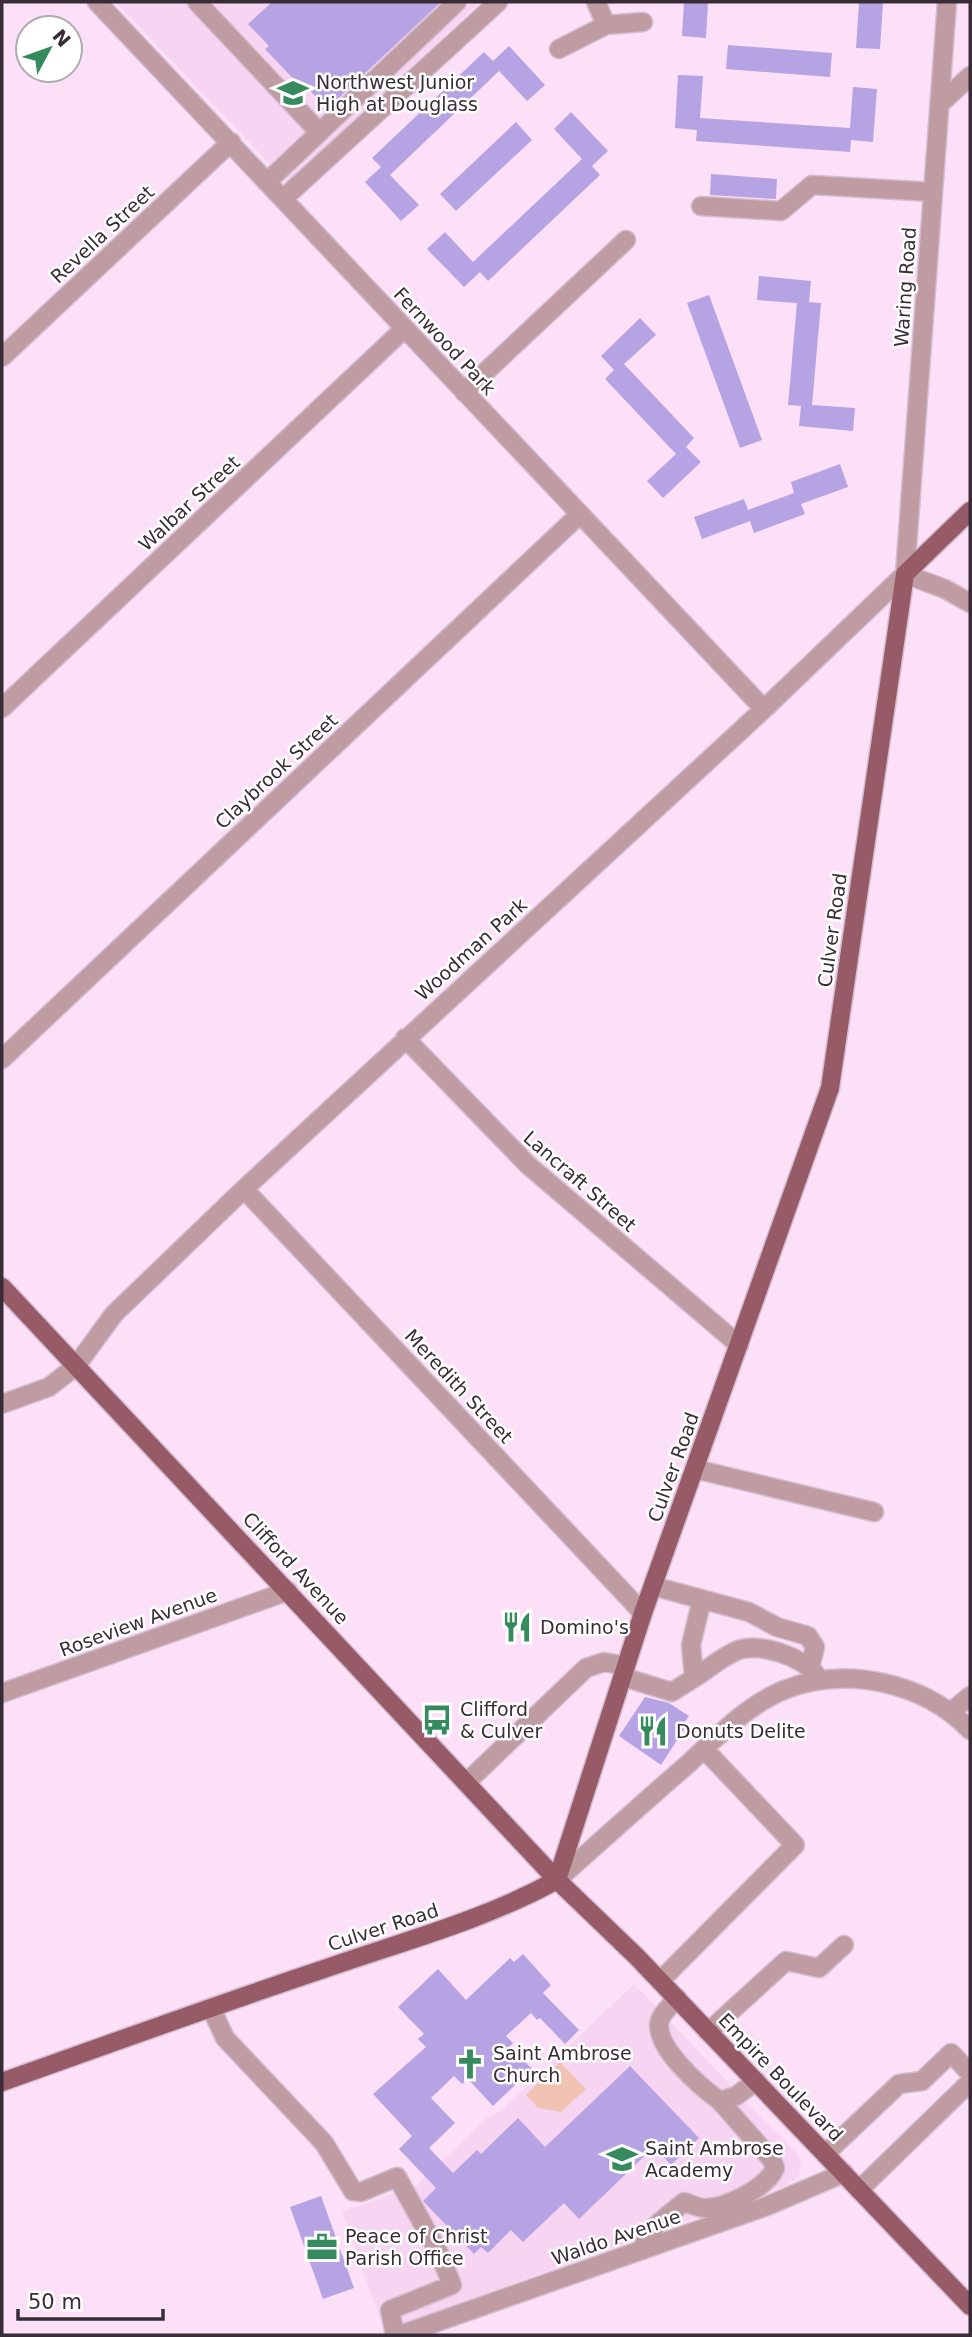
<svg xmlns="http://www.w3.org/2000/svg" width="972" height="2337" viewBox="0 0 972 2337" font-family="'DejaVu Sans',sans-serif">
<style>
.built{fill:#f7d5f2}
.green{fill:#f1c3b2}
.building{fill:#b5a3e4}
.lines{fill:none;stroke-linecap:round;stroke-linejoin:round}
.minor-casing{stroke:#d5bcd0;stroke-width:21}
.major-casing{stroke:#d5bcd0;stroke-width:21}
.minor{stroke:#bf9ca2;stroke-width:18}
.major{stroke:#965b67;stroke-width:18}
.labels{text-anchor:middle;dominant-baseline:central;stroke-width:5;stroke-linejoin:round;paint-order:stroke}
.poi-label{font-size:19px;fill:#382d36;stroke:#fff;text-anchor:start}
.street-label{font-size:19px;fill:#382d36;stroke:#fff}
</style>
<rect width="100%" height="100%" fill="#fce0f7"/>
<path class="built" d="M116 2H480L288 183Z
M634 1984 798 2155 801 2164 799 2176 787 2185 384 2330 342 2212 416 2185 488 2117 501 2111Z"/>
<path class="green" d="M560 2062 586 2089 561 2112 538 2108 526 2095Z"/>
<path class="building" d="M272 2H441L327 109 307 87 304 90 265 49 269 46 248 24Z
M684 2H708L706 38 682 36Z
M859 2H883L880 49 856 48Z
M728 45 832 53 830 77 726 69Z
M509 46 545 85 527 101 499 71 390 175 419 205 401 221 365 182 381 167 372 158 484 52 493 61Z
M678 75 703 76 700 118 850 128 853 87 877 89 873 142 851 140 850 152 696 141 697 130 675 128Z
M571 112 608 151 592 166 600 175 488 281 480 272 464 287 427 249 445 232 473 262 582 159 554 129Z
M516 122 532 140 456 211 440 194Z
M711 174 777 179 776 199 710 195Z
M759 276 811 281 809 302 821 303 812 405 855 408 853 431 799 426 801 406 788 405 797 303 757 300Z
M709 295 762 440 740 448 687 303Z
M640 318 656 335 624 364 694 438 686 447 701 462 663 498 647 481 676 454 605 379 614 370 601 356Z
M840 464 848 487 801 504 805 514 754 533 750 521 702 539 694 517 744 499 748 510 794 493 791 482Z
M645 1697 669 1703 689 1716 684 1723 687 1725 661 1765 619 1736Z
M523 1954 551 1985 543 1993 579 2030 565 2044 540 2018 537 2020 531 2013 506 2036 513 2043 510 2046 532 2069 493 2106 468 2079 462 2084 454 2076 431 2098 455 2123 429 2148 453 2173 477 2150 481 2154 518 2118 545 2147 630 2066 699 2138 671 2165 654 2147 579 2219 564 2203 523 2242 511 2230 488 2253 481 2247 474 2254 423 2201 436 2188 399 2149 412 2136 373 2094 426 2047 418 2039 424 2034 398 2007 438 1969 466 2000 510 1958 514 1962Z
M321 2196 354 2288 323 2299 290 2207Z"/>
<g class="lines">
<g class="minor-casing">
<path id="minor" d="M97 2 764 709
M197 2 319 132
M596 2 606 25
M559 49 606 25 643 22
M940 104 970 76
M267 182 457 2
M283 199 498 2
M701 206 781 211 812 185 933 192
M2 357 231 142
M464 392 626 240
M905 574 947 2
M905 574 945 589 970 603
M2 708 404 329
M405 1038 528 1165 739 1345
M2 1059 580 514
M244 1189 643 1613
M2 1404 49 1387 76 1366 114 1314 244 1189 764 709 905 574
M695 1469 874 1512
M653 1586 749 1612 777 1627 808 1636 815 1647 810 1667
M623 1677 672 1692 694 1678 691 1645 702 1599
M694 1678C708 1669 722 1657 736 1651 758 1641 804 1657 817 1676
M2 1693 288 1591
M952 1711 970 1696
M467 1782 586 1668 604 1662 626 1666
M557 1880C601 1841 644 1802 688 1764 717 1737 747 1705 784 1690 847 1665 925 1683 970 1730
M660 1981 795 1845 704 1749
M677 1998C672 2004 662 2013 660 2020 652 2046 702 2088 720 2101L736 2096 756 2081
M211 2008 225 2038 324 2143 353 2191 361 2192 397 2177 440 2255 452 2285 390 2310 395 2335
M708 2032 786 1961 819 1968 844 1945
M825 2154 899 2084 922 2081 951 2053 970 2073
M859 2190 970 2082
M643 2250C645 2229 669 2215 684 2202 691 2204 698 2208 705 2208 725 2209 768 2187 775 2168L772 2160 720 2101
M400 2335 767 2206 844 2173"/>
</g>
<g class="major-casing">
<path id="major" d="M2 1287 557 1880 638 1958 970 2306
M2 2082C109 2044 216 2005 324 1969 404 1941 482 1921 557 1880L643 1613 830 1088 905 574 970 511"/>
</g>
<use href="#minor" class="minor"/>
<use href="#major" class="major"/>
</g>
<defs>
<g id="school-bare" transform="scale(2.415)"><path d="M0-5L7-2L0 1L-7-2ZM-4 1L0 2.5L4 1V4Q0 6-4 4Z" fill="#358b5e" stroke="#fff" stroke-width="2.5" paint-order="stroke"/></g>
<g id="restaurant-bare" transform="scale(2.415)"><path d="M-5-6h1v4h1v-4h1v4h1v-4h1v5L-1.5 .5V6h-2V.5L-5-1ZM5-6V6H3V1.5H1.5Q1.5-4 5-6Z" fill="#358b5e" stroke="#fff" stroke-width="2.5" paint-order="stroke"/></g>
<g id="bus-bare" transform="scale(2.415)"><path d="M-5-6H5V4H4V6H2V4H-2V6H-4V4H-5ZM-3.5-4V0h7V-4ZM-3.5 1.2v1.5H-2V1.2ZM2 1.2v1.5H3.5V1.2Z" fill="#358b5e" stroke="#fff" stroke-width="2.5" paint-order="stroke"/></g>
<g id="church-bare" transform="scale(2.415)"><path d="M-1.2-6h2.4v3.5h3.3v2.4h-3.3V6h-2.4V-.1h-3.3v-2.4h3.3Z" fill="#358b5e" stroke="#fff" stroke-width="2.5" paint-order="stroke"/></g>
<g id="office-bare" transform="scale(2.415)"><path d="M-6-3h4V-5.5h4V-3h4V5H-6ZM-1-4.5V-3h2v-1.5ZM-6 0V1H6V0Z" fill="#358b5e" stroke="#fff" stroke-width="2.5" paint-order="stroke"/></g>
</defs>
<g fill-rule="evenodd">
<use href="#school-bare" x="293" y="93"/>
<use href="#restaurant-bare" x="517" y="1627"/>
<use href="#bus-bare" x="437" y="1720"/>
<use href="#restaurant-bare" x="653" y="1731"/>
<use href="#church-bare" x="470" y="2064"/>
<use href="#school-bare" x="622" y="2159"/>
<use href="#office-bare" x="322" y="2247"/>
</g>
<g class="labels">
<g class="poi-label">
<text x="316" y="82">Northwest Junior<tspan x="316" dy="22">High at Douglass</tspan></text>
<text x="540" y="1627">Domino's</text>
<text x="460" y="1709">Clifford<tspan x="460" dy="22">&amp; Culver</tspan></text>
<text x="676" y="1731">Donuts Delite</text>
<text x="493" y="2053">Saint Ambrose<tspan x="493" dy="22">Church</tspan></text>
<text x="645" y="2148">Saint Ambrose<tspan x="645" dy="22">Academy</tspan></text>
<text x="345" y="2236">Peace of Christ<tspan x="345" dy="22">Parish Office</tspan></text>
</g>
<g class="street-label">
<text transform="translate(102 234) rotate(-43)">Revella Street</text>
<text transform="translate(905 287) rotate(-86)">Waring Road</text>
<text transform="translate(445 341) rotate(47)">Fernwood Park</text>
<text transform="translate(189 503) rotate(-43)">Walbar Street</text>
<text transform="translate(276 771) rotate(-43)">Claybrook Street</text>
<text transform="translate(832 930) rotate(-82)">Culver Road</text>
<text transform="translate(471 949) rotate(-42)">Woodman Park</text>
<text transform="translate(580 1181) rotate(41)">Lancraft Street</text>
<text transform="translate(459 1386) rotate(47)">Meredith Street</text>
<text transform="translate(673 1467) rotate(-70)">Culver Road</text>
<text transform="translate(296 1568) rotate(47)">Clifford Avenue</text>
<text transform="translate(138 1622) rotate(-20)">Roseview Avenue</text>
<text transform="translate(383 1927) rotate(-18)">Culver Road</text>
<text transform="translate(781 2077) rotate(46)">Empire Boulevard</text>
<text transform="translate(616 2237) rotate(-19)">Waldo Avenue</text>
</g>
</g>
<rect width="972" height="2337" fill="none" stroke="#382d36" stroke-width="7"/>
<g transform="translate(49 49) rotate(49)"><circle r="33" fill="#ffffff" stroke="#afabaf" stroke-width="2"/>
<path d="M0-5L12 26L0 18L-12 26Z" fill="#358b5e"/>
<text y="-10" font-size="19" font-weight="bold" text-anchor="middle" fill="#382d36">N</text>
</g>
<path d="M18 2309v10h145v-10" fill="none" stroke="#382d36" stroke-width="3.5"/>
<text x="28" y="2309" font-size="21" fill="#382d36" stroke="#ffffff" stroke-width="5" paint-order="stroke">50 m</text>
</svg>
